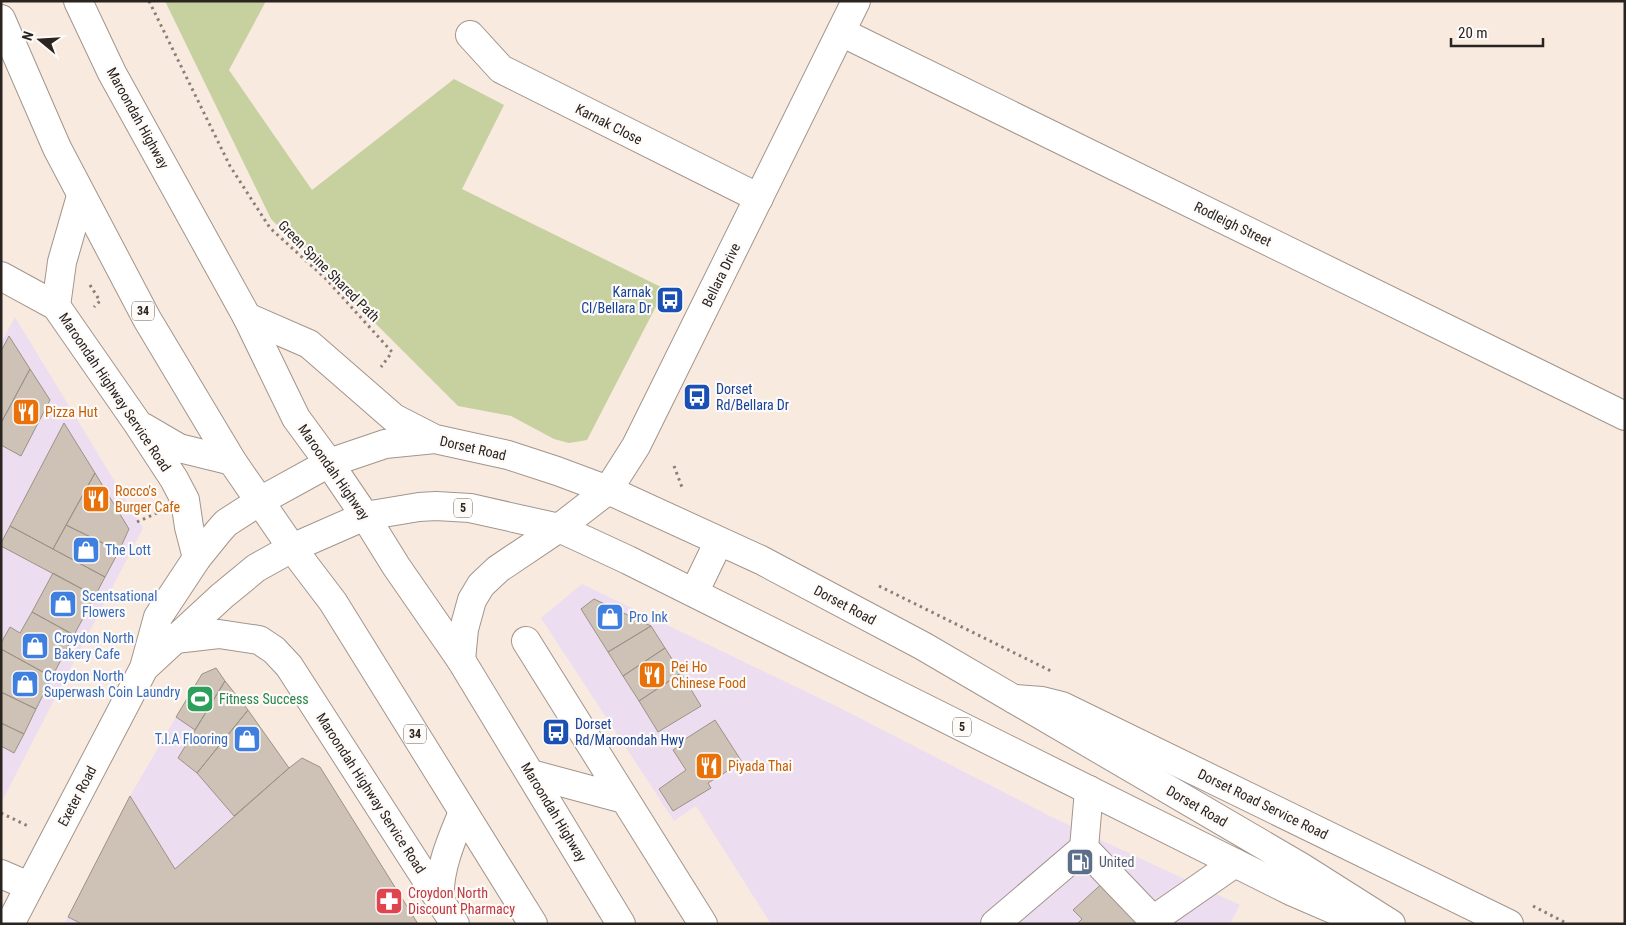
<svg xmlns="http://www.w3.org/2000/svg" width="1626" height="925" viewBox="0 0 1626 925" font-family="'Roboto Condensed',sans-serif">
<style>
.commercial{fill:#edddf0}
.green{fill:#c7d09f}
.building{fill:#cdc2b5;stroke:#9c9286}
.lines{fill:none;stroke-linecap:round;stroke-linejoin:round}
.minor-casing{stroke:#a2958b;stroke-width:30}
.major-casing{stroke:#a2958b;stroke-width:30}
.highway-casing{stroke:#a2958b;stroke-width:30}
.path{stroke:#897f79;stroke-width:3;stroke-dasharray:2.5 4;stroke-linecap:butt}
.minor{stroke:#fff;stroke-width:28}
.major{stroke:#fff;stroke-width:28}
.highway{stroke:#fff;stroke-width:28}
.labels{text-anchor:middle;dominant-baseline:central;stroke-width:4.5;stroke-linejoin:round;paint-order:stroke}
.shield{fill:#fdfaf8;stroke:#696462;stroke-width:1}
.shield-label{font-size:12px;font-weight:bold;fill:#2a2421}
.street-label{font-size:14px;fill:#2a2421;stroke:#fdfaf8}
.transit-label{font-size:14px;fill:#164399;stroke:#fdfaf8;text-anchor:start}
.food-label{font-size:14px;fill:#c56008;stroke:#fdfaf8;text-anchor:start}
.shop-label{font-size:14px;fill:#366cbe;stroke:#fdfaf8;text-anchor:start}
.leisure-label{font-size:14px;fill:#27864d;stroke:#fdfaf8;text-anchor:start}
.service-label{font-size:14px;fill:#4e5e75;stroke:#fdfaf8;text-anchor:start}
.health-label{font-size:14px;fill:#be3a42;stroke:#fdfaf8;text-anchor:start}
</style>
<rect width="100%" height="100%" fill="#f9eae0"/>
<path class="commercial" d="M15 317 143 528 1 803V343Z
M582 584 838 707 1054 818 1240 905 1230 924H771L696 806 674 821 541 618Z
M216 668 289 767 302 758 320 767 415 924H64L130 796 176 717 202 674Z"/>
<path class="green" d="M165 1H266L229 70 312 190 454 79 504 105 462 189 665 289 587 440 569 443 554 439 511 416 458 406 271 219Z"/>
<path class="building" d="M9 336 30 369 1 423V351Z
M30 369 50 400 21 456 1 445V423Z
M64 423 95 473 53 549 10 526Z
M95 473 129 529 119 551 66 525Z
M66 525 119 551 105 577 53 549Z
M10 526 105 577 95 596 1 546V543Z
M53 573 95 596 74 635 32 612Z
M594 599 651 626 608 652 581 609Z
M32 612 74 635 52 677 1 649V643L10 627 20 633Z
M651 626 665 648 623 676 608 652Z
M665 648 681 673 639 701 623 676Z
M1 649 52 677 36 709 1 692Z
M216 668 225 681 195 730 176 717 202 674Z
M681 673 701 706 658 732 639 701Z
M225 681 248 710 197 773 178 758Z
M1 692 36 709 24 734 1 723Z
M248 710 289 768 234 816 197 773Z
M715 720 742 762 708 783 711 788 673 811 659 789 686 770 673 750 680 745 679 743Z
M1 723 24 734 14 753 1 746Z
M302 758 320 767 418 924H82L68 917 130 796 175 869 289 768Z
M1107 879 1148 924H1077L1082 919 1073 910Z"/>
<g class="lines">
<g class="minor-casing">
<path id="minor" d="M841 32 1625 416
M470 35 501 69 759 198
M81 196 62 262 56 306 138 424 174 479 185 500 189 527 197 558
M1 276 56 306
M143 427 179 448 232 461
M175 639 219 634 259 640 274 650 289 666 455 924
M526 641 703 924
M1014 699 1042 701 1062 706 1509 924
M531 774 624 799
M1089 790 1084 848 1153 920 1235 863
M1 874 29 886
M440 899C438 870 452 838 463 812
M995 924 1084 848"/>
</g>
<g class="major-casing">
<path id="major" d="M247 317 309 344 394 418 435 439
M694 593 719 541
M461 660 464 629 472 600 481 585 498 569 559 528 608 490 636 446 856 1
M144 668 222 596 256 568 292 548 365 516 419 507 436 506 470 508 559 528 628 560 1293 892 1365 923
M10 924 144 668 158 617 197 558 218 532 226 523 260 501 329 463 385 444 435 439 508 455 557 471 608 490 761 560 923 646 1301 867 1391 924"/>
</g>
<g class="highway-casing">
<path id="highway" d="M78 1 112 73 247 317 296 418 329 463 365 516 396 566 461 660 621 924
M1 19 57 148 147 319 232 461 292 548 333 602 533 924"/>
</g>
<path class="path" d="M149 1 230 166 270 228 325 278 392 352 381 367
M90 285 100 301 94 307
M674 466 683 490
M137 522 157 513
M879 586 1051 671
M1 813 28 826
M1533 906 1568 924"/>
<use href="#minor" class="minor"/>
<use href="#major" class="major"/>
<use href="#highway" class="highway"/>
</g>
<defs>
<g id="bus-square" transform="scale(1.4375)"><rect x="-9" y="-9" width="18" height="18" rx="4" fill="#1a4fb4" stroke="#fdfaf8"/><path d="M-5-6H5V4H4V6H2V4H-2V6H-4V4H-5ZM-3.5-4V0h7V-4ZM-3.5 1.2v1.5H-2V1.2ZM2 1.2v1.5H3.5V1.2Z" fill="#fff"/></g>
<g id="restaurant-square" transform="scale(1.4375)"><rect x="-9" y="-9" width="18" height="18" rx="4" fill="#e8710a" stroke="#fdfaf8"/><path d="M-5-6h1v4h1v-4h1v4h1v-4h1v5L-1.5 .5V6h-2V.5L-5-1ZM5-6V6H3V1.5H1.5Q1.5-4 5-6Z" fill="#fff"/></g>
<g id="shop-square" transform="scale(1.4375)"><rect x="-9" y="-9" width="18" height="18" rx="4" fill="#3f7fe0" stroke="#fdfaf8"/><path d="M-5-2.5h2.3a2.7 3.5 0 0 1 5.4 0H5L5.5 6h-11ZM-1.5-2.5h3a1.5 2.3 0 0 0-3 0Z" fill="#fff"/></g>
<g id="stadium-square" transform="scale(1.4375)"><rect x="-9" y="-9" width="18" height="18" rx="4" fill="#2e9e5b" stroke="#fdfaf8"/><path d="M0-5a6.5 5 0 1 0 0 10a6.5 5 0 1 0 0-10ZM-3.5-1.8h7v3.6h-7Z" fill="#fff"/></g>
<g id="fuel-square" transform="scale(1.4375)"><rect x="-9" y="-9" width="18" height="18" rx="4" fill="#5c6f8a" stroke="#fdfaf8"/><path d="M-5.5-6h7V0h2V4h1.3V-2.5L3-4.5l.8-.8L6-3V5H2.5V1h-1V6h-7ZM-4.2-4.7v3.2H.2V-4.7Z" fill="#fff"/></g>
<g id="pharmacy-square" transform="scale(1.4375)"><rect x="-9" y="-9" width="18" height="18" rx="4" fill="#e0444e" stroke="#fdfaf8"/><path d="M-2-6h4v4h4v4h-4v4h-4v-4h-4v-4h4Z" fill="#fff"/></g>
</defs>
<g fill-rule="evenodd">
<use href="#bus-square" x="670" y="300"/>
<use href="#bus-square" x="697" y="397"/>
<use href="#restaurant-square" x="26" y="412"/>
<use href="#restaurant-square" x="96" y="499"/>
<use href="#shop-square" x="86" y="550"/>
<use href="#shop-square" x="63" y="604"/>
<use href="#shop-square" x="610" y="617"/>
<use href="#shop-square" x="35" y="646"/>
<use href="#restaurant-square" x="652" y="675"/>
<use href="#shop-square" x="25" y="684"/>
<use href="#stadium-square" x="200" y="699"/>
<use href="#bus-square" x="556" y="732"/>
<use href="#shop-square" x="247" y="739"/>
<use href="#restaurant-square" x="709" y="766"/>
<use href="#fuel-square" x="1080" y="862"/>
<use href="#pharmacy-square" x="389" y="901"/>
</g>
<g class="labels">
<g class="shield">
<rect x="132" y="301.5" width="22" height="19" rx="4"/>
<rect x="454" y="498.5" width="18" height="19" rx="4"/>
<rect x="953" y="717.5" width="18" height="19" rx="4"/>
<rect x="404" y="724.5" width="22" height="19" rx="4"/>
</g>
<g class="shield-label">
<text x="143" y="311">34</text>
<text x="463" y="508">5</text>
<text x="962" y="727">5</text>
<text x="415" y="734">34</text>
</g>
<g class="street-label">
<text transform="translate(138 118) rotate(61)">Maroondah Highway</text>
<text transform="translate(609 124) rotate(27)">Karnak Close</text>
<text transform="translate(1233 224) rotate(26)">Rodleigh Street</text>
<text transform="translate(329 271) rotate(45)">Green Spine Shared Path</text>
<text transform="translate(721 275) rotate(-64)">Bellara Drive</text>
<text transform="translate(115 392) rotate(56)">Maroondah Highway Service Road</text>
<text transform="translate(473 448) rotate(13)">Dorset Road</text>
<text transform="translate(334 472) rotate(55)">Maroondah Highway</text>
<text transform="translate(845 605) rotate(28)">Dorset Road</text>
<text transform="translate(371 793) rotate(57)">Maroondah Highway Service Road</text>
<text transform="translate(77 796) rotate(-62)">Exeter Road</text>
<text transform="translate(1263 804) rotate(26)">Dorset Road Service Road</text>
<text transform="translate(1197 806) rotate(30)">Dorset Road</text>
<text transform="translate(554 812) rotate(59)">Maroondah Highway</text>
</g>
<g class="transit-label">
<text x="651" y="292" text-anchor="end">Karnak<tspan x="651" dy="16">Cl/Bellara Dr</tspan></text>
<text x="716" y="389">Dorset<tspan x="716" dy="16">Rd/Bellara Dr</tspan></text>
<text x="575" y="724">Dorset<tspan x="575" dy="16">Rd/Maroondah Hwy</tspan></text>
</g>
<g class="food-label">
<text x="45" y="412">Pizza Hut</text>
<text x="115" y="491">Rocco's<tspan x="115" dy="16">Burger Cafe</tspan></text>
<text x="671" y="667">Pei Ho<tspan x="671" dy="16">Chinese Food</tspan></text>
<text x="728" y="766">Piyada Thai</text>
</g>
<g class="shop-label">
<text x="105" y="550">The Lott</text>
<text x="82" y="596">Scentsational<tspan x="82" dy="16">Flowers</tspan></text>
<text x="629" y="617">Pro Ink</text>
<text x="54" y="638">Croydon North<tspan x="54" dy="16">Bakery Cafe</tspan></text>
<text x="44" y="676">Croydon North<tspan x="44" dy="16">Superwash Coin Laundry</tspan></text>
<text x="228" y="739" text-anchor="end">T.I.A Flooring</text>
</g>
<g class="leisure-label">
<text x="219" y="699">Fitness Success</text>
</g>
<g class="service-label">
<text x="1099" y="862">United</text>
</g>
<g class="health-label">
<text x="408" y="893">Croydon North<tspan x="408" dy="16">Discount Pharmacy</tspan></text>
</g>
</g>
<rect width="1626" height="925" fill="none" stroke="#2a2421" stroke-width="5"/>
<g transform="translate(40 40) rotate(288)" stroke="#fdfaf8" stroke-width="4" paint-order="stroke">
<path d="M0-4L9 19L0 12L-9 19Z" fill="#2a2421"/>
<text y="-8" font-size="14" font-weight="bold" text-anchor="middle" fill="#2a2421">N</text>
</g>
<path d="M1451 38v8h92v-8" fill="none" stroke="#2a2421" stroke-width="2.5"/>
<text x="1458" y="38" font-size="15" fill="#2a2421" stroke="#fdfaf8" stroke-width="4" paint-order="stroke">20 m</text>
</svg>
